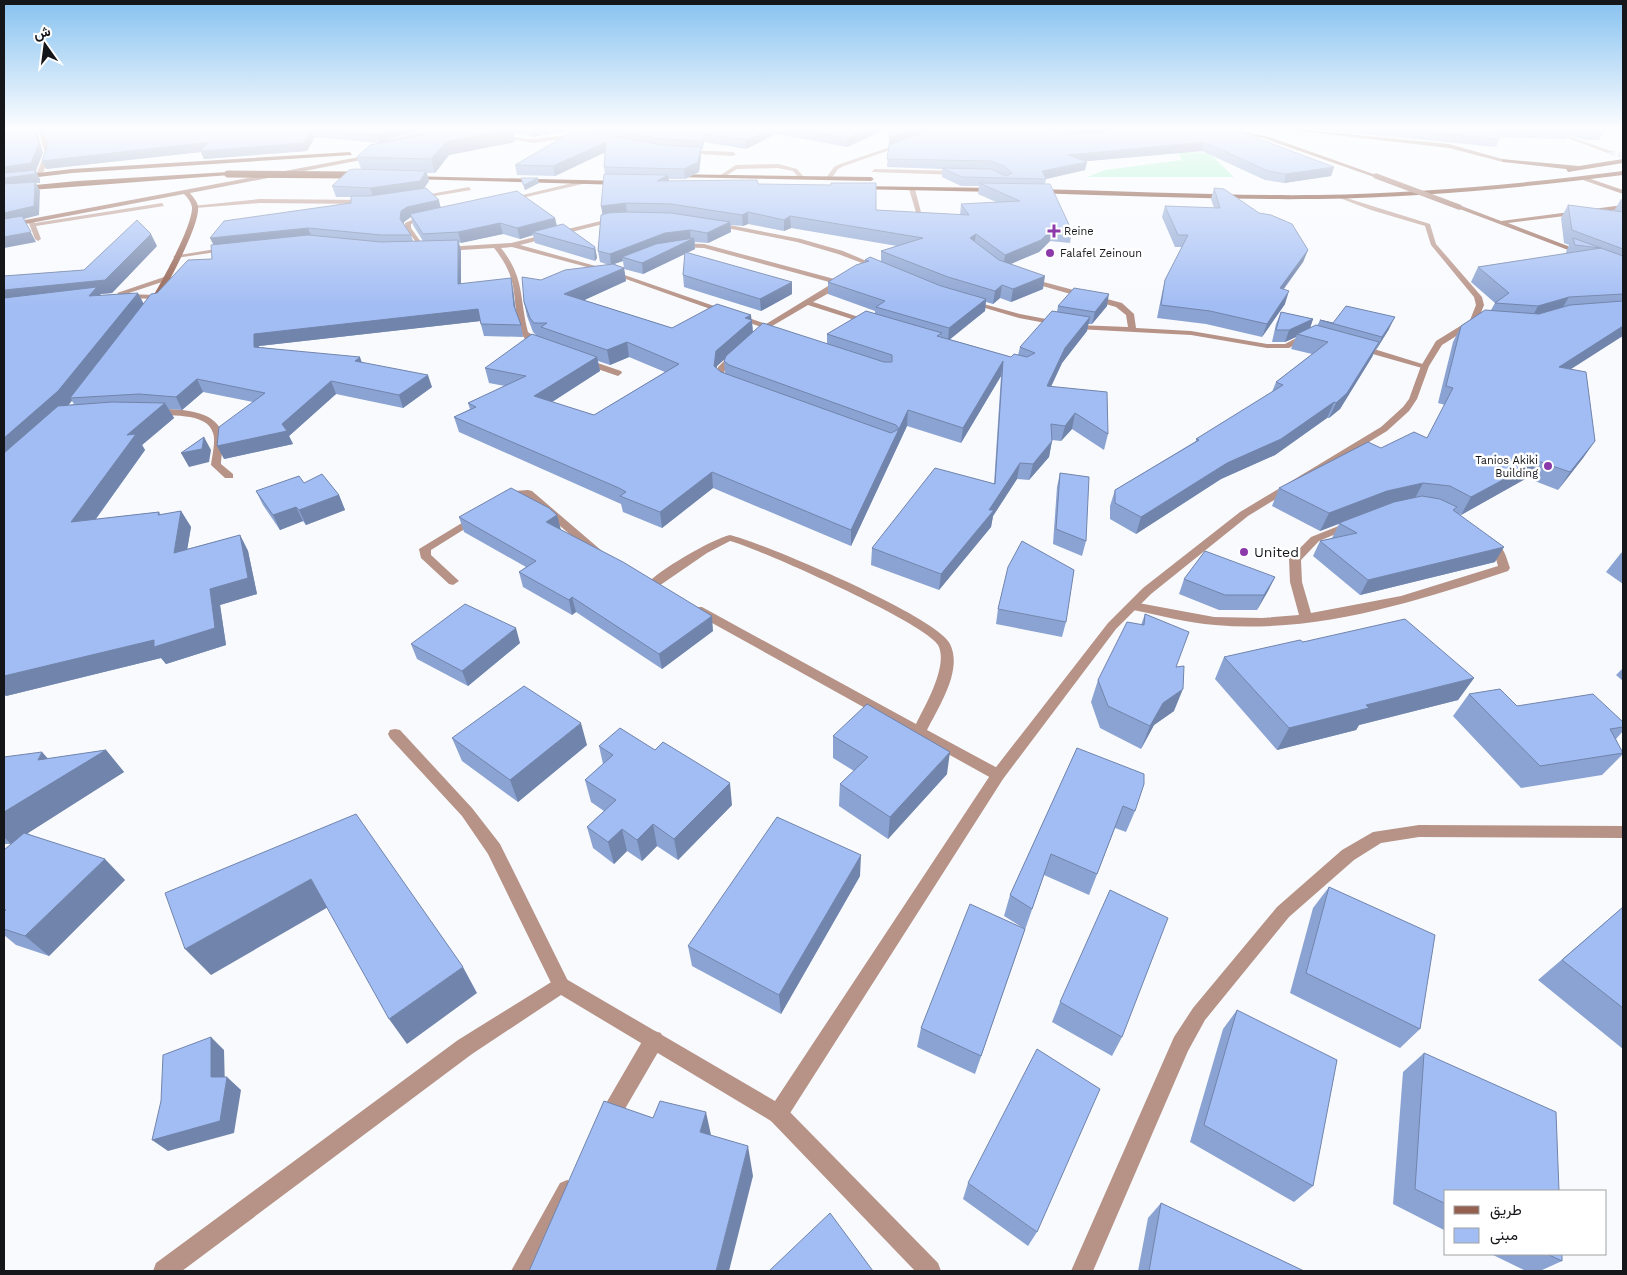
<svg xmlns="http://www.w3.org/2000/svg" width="1627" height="1275" viewBox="0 0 1627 1275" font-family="'Work Sans',Vazirmatn,sans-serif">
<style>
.green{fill:#a2f3c7}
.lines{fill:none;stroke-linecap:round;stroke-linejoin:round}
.minor-tunnel{stroke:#d6d8dc;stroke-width:5.5;stroke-dasharray:5.5 2.5;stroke-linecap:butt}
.service{fill:#b79387;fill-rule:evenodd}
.minor{fill:#b79387;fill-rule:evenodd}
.tertiary{fill:#b79387;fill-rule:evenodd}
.secondary{fill:#946150;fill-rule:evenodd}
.motorway{fill:#621d01;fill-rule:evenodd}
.secondary-bridge{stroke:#946150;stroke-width:5.5}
.motorway-bridge{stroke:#621d01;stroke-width:7}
.wall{fill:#8ba3d2;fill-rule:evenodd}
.shaded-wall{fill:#7184ab}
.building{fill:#a2bdf4;stroke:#7184ab}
.poi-dot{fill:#8c3aa9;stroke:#fff;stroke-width:2}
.labels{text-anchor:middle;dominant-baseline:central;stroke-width:5;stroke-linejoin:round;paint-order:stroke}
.far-poi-label{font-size:11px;fill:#151619;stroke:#fff;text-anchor:start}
.poi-label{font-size:14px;fill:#151619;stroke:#fff;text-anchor:start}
</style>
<rect width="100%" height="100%" fill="#f8fafe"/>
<path class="green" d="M1178 152 1209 153 1234 177H1087L1105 170 1182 160Z"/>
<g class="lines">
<path class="minor-tunnel" d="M1610 152 1623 156"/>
<path class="service" d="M778 164 797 169 804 177 799 178 793 171 778 168 737 169 724 177 719 176 736 165Z
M874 169 959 171 962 173 959 175 872 172Z
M912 187 915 189 923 220 918 219 909 189Z
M162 203 164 206 36 226 41 239 38 241 35 239 28 221 31 219 35 223Z"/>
<path class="minor" d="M40 128 42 129 51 153 42 175 39 177 36 175 45 153 38 129Z
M631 128H641L533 143 511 139 496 132 498 131 514 137 533 139Z
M1541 128H1546L1613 152 1608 153Z
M685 150 733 152 736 154 733 156 683 153Z
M585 180 587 183 509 201 506 199Z
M469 187 471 190 417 199 414 197Z
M260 199 367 200 370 202 367 204 260 203 195 208 192 206Z
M428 213 430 216 411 224V228L426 249 423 251 405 228V223Z
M617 217 619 220 520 245 610 270 766 324 833 283 704 248 678 247 675 245 678 243 704 244 838 280 845 279 843 285 813 302 874 322 867 324 808 305 767 329 606 272 512 247 501 248C525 278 519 297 528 332L544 343 545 345 541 347 525 339 520 332C511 296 520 280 494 248L445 251 442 249 445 247 511 243Z
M714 222 801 239 843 251 883 268 878 269 838 254 797 242 712 225Z
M228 247 230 248V250L176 258 173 256Z
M1025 277 1122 303 1134 314 1136 328 1191 331 1267 344H1285L1306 333 1313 335 1289 348H1267L1191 335 1077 329 1019 318 965 302 969 300 1020 314 1077 325 1128 327 1126 315 1116 307 1025 281Z
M1355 345H1361L1429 366 1422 368 1355 349Z
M733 352 740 354 725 370 723 376 731 384 727 387 715 377 718 367Z
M583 358 621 371 622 373 618 376 580 363 579 361Z
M154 409C174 409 213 408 222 432 225 440 221 455 221 464L233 474V478H225L211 465C212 456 216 441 213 433 207 411 166 417 151 414L149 412Z
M528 490 532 491 602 551 604 553 602 555H594L525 496H520L504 502 499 499 514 491Z
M475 515 479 516 480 518 479 520 431 550V555L459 581 453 585 449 584 421 558 419 549Z
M1351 521 1355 522 1356 524 1355 526 1319 541 1301 560 1302 582 1311 613 1401 596 1498 566 1494 552 1484 542 1490 539C1503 543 1506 556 1510 568L1508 571C1415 602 1315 634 1215 625 1187 623 1160 615 1133 610L1127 606 1133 602 1214 617 1262 618 1299 615 1290 582 1289 559 1311 537Z
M730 535C764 543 938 617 950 644 963 670 939 706 927 730L1003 771 1005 775 1003 779 998 781 993 779 694 613 692 610 694 607H702L916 724C925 706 949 665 938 645 925 623 760 549 730 541L707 553 656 588H648L646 585C657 571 712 539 730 535Z
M395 729 400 730 472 808 500 844 567 979 570 985 567 991 561 994 555 991 488 854 462 816 390 738 388 734 390 730Z
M1419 825 1623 826V838L1419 837 1381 843 1354 860 1289 917 1205 1020 1188 1051 1093 1271H1071L1174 1037 1193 1008 1277 907 1342 850 1373 832Z
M654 1031 661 1033 663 1040 661 1047 615 1126 608 1129 601 1126 598 1119 601 1112 647 1033Z
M778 1104 785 1107 938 1263 941 1271H915L771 1121 768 1114 771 1107Z
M567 1180 574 1183 577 1190 534 1271H511L560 1183Z"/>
<path class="tertiary" d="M40 128H54L4 133V131Z
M902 143 907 144 844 166 838 169 831 179 826 178 834 167 840 164Z
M1337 195 1430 224 1436 244 1482 297 1484 305 1477 323 1442 345 1429 366 1417 399 1409 411 1387 431 1248 516 1151 594 1116 629 1003 779 785 1121 778 1124 771 1121 561 995 472 1054 182 1271H153L156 1263 458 1040 561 976 775 1101 993 771 1108 623 1143 588 1240 512 1381 427 1403 407 1409 399 1421 366 1436 341 1470 320 1476 305 1474 297 1431 245 1425 226 1371 210 1337 197Z
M164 277 171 279 126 294 157 295 161 297 160 299 123 298 117 293Z"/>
<path class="secondary" d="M1221 128H1227L1269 137 1379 176 1374 177 1266 139Z
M1274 128H1285L1449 144 1506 160 1503 162 1449 148Z
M359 157 361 160 190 193C193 197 197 201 198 206 201 223 167 286 157 303L153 305 149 303C160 285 193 226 192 207 191 202 188 198 184 194L4 228V224Z
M1585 177 1623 190V194L1583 180Z
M1459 205 1501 221 1623 205V209L1508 223 1586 253 1587 254 1584 256 1457 208Z"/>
<path class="motorway" d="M350 152 352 155 72 173 4 181V177L72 169Z
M1501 159 1579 166 1623 159V163L1568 172 1566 169 1503 162Z
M1623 171V175C1522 188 1420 197 1318 199 1223 200 1129 196 1034 193L1030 191 1034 189C1129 191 1223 196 1318 195 1420 193 1522 184 1623 171Z
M228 172 230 175 4 192V188L77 181Z
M669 174 871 177 874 179 871 181 671 177Z
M407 176 623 181 626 183 623 185 409 179Z
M854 186 998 188 1001 190 998 192 856 189Z"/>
<path class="secondary-bridge" d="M1376 176 1459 207"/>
<path class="motorway-bridge" d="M228 174 355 175"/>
</g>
<path class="wall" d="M42 128H580L533 137 513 133 515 142 449 155 435 173H427L429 181 424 188 441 207 555 218 557 226 595 247 597 258 595 261 535 243 533 235 520 239 503 234 459 243 461 251V283L513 289 516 312 521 325 523 337 484 336 480 321 259 346V347L362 362 432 387 403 408 336 394 289 436 293 444 224 459 253 402 203 392 182 410 169 409 174 418 142 445 145 450 96 519 159 512 161 515 181 511 191 527 187 549 240 535 248 551 257 594 220 605 226 645 166 664 161 658 6 696 4 694V276L84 270 157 246 112 293 100 294 101 295 144 304 157 293 212 259 213 245 351 203V197H336L332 186 361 169 357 157 377 143 315 137 307 151 204 159 201 152 46 169 48 144ZM410 217H411L413 225 423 241H413L411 235 404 224V222ZM72 401 74 404 68 405Z
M591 128H889L847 147 776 134 746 149 704 142 702 150H701V156L699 172 685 179H669V181L758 184 876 210 960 215 961 204 996 202 978 194 979 186H961L942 177V169L887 167 890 128H1114L1107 131 1230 128 1334 167 1331 176 1284 183 1265 180 1202 151 1086 161 1087 162 1085 170 1046 179 1045 184 1072 231 1070 243 1050 241 1039 252 1011 264 1043 289 1011 302 1000 298 993 304 986 302 985 311 949 339 1011 357 1018 355 1020 347 1057 312 1058 306H1107L1092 324H1088L1087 331 1062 363 1051 387 1108 434 1104 450 1072 429 1061 441 1052 440 1049 457 1029 480 1017 479 993 516 991 527 939 590 871 565 872 548 994 484 1001 376 961 443 907 426 851 546 713 488 662 528 623 512 621 504 459 432 454 417 470 409 468 403 505 386 489 383 485 368 536 335 533 332 527 316 524 302 541 280 609 265 600 262 598 251 603 215 605 174 604 167 605 152 555 176 517 175 515 165 596 134V130L592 131ZM748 224 784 231 791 228 897 246 881 251V261L865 260V262L828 282V294L875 311V313L827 334V344L753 332 752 320 672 328 584 300 626 281 624 269 643 274 685 254 683 275 684 287 761 311 792 294V282L687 253 695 249V242L708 243 731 232V225L743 226ZM623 261 624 268 614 264ZM629 357 665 372 594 415 552 402 600 371 598 361 610 365ZM725 358 724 361 725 373 721 372 716 368 717 366Z
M1302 128H1605L1604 132 1599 140H1585L1568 135 1565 139 1498 137 1499 139 1496 147Z
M521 178 539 183 525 190 522 183Z
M1214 188 1308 250 1303 262 1284 289 1285 304 1262 337 1206 324 1157 318 1162 293 1165 280 1182 247H1175L1162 217 1165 206 1214 208 1211 199Z
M1621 199H1623V338L1621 337 1571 369 1595 441 1583 458 1558 490 1527 478 1461 515 1458 514 1495 562 1360 595 1313 556 1320 541 1333 538H1332L1339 524 1320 531 1272 506 1279 488 1381 448 1427 438 1445 405 1438 403 1453 342 1461 326 1491 310 1495 303 1471 282 1478 267 1566 254V252L1569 245 1564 243 1561 218 1568 205 1614 211Z
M1281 312 1313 319 1310 328 1317 326 1320 320 1333 323 1389 329 1376 350 1375 349 1372 357 1340 409 1329 418H1327L1275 455 1221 479 1136 534 1110 519V506L1115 490 1196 441V439L1272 392 1276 382 1312 354 1291 349 1296 337 1285 342H1272L1276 324Z
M1060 473 1086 541 1082 556 1053 544 1057 487Z
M256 491 339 495 345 510 306 525 303 521 280 530 263 505Z
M459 517 561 530 713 631 662 669 576 612 572 615 523 587 519 572 526 567 464 532Z
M1623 552V584L1606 572 1621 553Z
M1275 577 1268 591 1257 610H1219L1179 594 1184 579Z
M998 609 1066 622 1062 637 996 624Z
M1145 614 1176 667 1174 711 1154 725 1141 749 1100 728 1091 702 1098 680 1141 625Z
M520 643 468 686 417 659 411 644Z
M1224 657 1474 678 1458 700 1359 725 1356 730 1277 750 1215 679Z
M1623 668V681L1616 675Z
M1469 694 1517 706 1623 722V731L1616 739 1623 754 1602 775 1521 788 1453 716Z
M833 736 947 774 888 839 839 806 840 784 854 771 833 758Z
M452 738 587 745 518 802 462 761Z
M599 746 732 805 678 860 657 846 642 861 627 851 614 864 593 848 587 827 604 811 591 802 585 780 603 764Z
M1077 748 1135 811 1126 832 1115 828 1089 895 1044 875 975 1074 917 1047 921 1028 1023 928 1004 916 1010 895Z
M106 750 124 772 27 833 125 880 49 956 16 945 4 935V850L14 842 11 844H4V757L49 759Z
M860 876 781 1014 692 966 688 946Z
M1329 887 1420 1029 1400 1048 1290 993 1313 908Z
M1623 907V1049L1538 980Z
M1060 1002 1122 1037 1112 1056 1052 1022Z
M1237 1010 1313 1186 1294 1202 1190 1142 1223 1029Z
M1424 1053 1446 1191V1231L1393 1204 1403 1072Z
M968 1183 1037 1232 1028 1246 963 1199Z
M1161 1203 1304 1271H1138L1148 1218Z
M1491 1254H1562V1261L1540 1271H1526Z"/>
<path class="shaded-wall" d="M34 128H35L37 132 43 153 36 171 40 179V183H36L40 191 39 215 24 219 36 242 4 248V167Z
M398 128H442L380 144 377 135Z
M512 128 515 142 449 155 435 173 431 159 446 142Z
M539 128H580L533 137 531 129Z
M591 128H626H595L596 130 592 131Z
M773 128H776V134L746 149V140Z
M871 128H889L847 147V138Z
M918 128H941L889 146V138Z
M1077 128H1114L1104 133 1076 136Z
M312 129 315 137 307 151 204 159 201 152 46 169 42 161 209 142Z
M703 134 704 142 702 150V141Z
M606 142 608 151 555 176 553 166Z
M1204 142 1202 151 1066 163 1068 155Z
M701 147V156L699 172 685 179 684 169Z
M1087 162 1085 170 1046 179 1042 171Z
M1334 167 1331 176 1284 183 1286 174Z
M426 171 429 181 422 191 373 198 370 188Z
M668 175 669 186 657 181Z
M538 178 539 183 525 190 524 185Z
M439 200 441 210 410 214 411 217 404 222 403 229 400 219 401 211 407 207Z
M626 203 627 214 603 218 601 206Z
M748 212V224L743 226 742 215Z
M790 216 791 228 784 231V220Z
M555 218 557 229 532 232 533 235 520 239 517 228Z
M730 222 731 232 708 243 707 233Z
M500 223 503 234 461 243 458 232Z
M308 228 312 238 215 248 210 238Z
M1052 229 1050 241 1039 252 1003 267 1005 255Z
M690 230 691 240 694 238 695 249 643 274 642 263 622 257 623 261 611 265 610 254 665 233Z
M151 234 157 246 112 293 100 294 104 301 4 305V290L105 280Z
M976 234 974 246 970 238Z
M458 240 461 251V295L458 284Z
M595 247 597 258 595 261 594 249Z
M1308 250 1303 262 1275 300 1280 288Z
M624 268 626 281 567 308 564 294Z
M1045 276 1043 289 1011 302 1013 289Z
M511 278 513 289 516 318 514 306Z
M792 282V294L761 311 760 299Z
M1002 285 1000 298 993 304 995 291Z
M1289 291 1285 304 1262 337 1267 324Z
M138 293 145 306 70 398 72 400 68 406 4 463V438Z
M1109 294 1107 306 1092 324 1095 312Z
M1569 297 1560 312 1530 321 1538 306Z
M986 299 985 311 948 341 949 328Z
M478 309 481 321 259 346V359L254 347V334Z
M751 315 753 334 717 366 715 380 714 366 716 351 745 318Z
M1090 317 1087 331 1062 363 1044 401 1047 386 1065 348Z
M1395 317 1389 329 1376 350 1382 337Z
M1313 319 1309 331 1297 334 1296 337 1285 342 1289 330Z
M1623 326V333L1621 337 1549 383 1559 367Z
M627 342 629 357 610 365 607 350Z
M1379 342 1372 357 1340 409 1329 418 1336 403Z
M360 357 364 369 355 361Z
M597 357 600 371 538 411 534 396Z
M1003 361 1001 376 961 443 963 428Z
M428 375 432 387 403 408 399 395Z
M197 379 203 392 182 410 176 397Z
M331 381 336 394 289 436 293 444 224 459 217 446 282 424Z
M1334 402 1327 418 1275 455 1221 479 1136 534 1141 517 1227 463Z
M165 403 174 418 142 445 145 450 82 538 71 522 127 435Z
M908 410 907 426 851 546V530Z
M1075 413 1072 429 1061 441 1065 426Z
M204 437 211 450 209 462 189 467 181 453Z
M1052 441 1049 457 1029 480 1033 464Z
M1595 441 1583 458 1558 490 1570 472Z
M1538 461 1527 478 1461 515 1471 497Z
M1020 463 1017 479 993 516 991 527 939 590 941 574 989 510Z
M712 472 713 488 662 528 660 512Z
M1423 483 1414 500 1378 508 1320 531 1329 513 1387 491Z
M339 495 345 510 306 525 299 510Z
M296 507 303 521 280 530 273 515Z
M181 511 191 527 184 569 174 553Z
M557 515 561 530 546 522Z
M240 535 248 551 257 594 220 605 226 645 166 664 161 658 6 696 4 694V676L210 589Z
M1504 547 1495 562 1360 595 1368 580Z
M1275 577 1268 591 1257 610 1264 595Z
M572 597 576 612 572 615 569 600Z
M712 616 713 631 662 669 659 654Z
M516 628 520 643 468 686 462 671Z
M1474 678 1458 700 1359 725 1356 730 1277 750 1289 728 1366 705Z
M1183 689 1174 711 1154 725 1141 749 1150 726 1163 703Z
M581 723 587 745 518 802 510 780Z
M106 750 124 772 11 844 4 837V812L38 760 42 752 62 774Z
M950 752 947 774 888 839 890 817Z
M730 783 732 805 678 860 674 839Z
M653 824 657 846 642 861 637 840Z
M622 829 627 851 614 864 608 842Z
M861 855 860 876 781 1014 779 995Z
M105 859 125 880 49 956 25 936Z
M311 879 330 906 211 975 185 949Z
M463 967 477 993 407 1044 389 1019Z
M211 1037 224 1050 225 1089 227 1077 241 1090 234 1133 168 1151 152 1140 211 1077Z
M706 1112 713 1144 700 1132Z
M748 1146 753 1176 729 1271H716Z"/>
<path class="building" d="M4 128H34L39 144 31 163 4 167Z
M42 128H398L377 135 312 129 304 143 200 151 209 142 42 161 48 144Z
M427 128H458L380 142 403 133Z
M459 128H512L446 142 431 159 357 157 370 145Z
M524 128H539L531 129Z
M595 128H773L746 140 703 134 702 141 664 139Z
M785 128H871L847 138Z
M890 128H918L889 138Z
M934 128H1022L1074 133 1104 132 1115 129 1116 128H1230L1334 167 1286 174 1268 171 1204 142 1068 155 1087 162 1042 171 1046 179 962 177 942 168 991 169 1006 176 1012 173 1004 166 991 161 887 159 889 145 914 136Z
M1386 128H1560L1570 131 1493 128 1499 139Z
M1575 128H1605L1604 132H1589Z
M575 130 664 145 701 147 698 162 684 169 604 167 606 142 553 166 515 165Z
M355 169 426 171 420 181 370 188 332 186 349 170Z
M35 170V174L4 178V173Z
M604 174 668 175 657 181 757 180 758 184 831 185V183H876V210L969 215 961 204 1020 201 979 183 1050 184 1072 231 1052 229 1041 240 1005 255 976 234 970 238 999 260 1045 276 1013 289 1002 285 995 291 948 277 881 251 923 238 790 216 784 220 748 212 742 215 671 204 626 203 601 206Z
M521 178H538L524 185Z
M35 182 34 206 4 213V184Z
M426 188 439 200 407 207 401 211 400 219 411 235H381L308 228 210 238 224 221 351 203V196H370Z
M1214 188 1224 189 1259 213 1271 215 1292 224 1308 250 1280 288 1289 291 1267 324 1210 311 1161 305 1165 280 1188 235H1178L1165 206 1220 208Z
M517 191 555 218 517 228 500 223 458 232 423 234 410 214Z
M1568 205 1623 212V249L1572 230Z
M626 212 671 213 730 222 707 233 690 230 665 233 610 254 598 251 601 215 608 213Z
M22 216 31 232 4 237V219Z
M137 220 151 234 105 280 4 290V276L84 270Z
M563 224 595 247 594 249 532 232Z
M308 235 381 242 458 240V284L511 278 514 306 521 325 481 324 478 309 254 334V347L360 357 355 361 428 375 399 395 331 381 282 424 287 431 217 446 219 427 265 393 197 379 176 397 139 394 70 398 151 294 157 293 188 260 212 259 211 245Z
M694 238 642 263 622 257 656 244Z
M1573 238 1623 256V294L1569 297 1538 306 1495 303 1509 293 1478 267 1601 248 1575 245Z
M685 252 792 282 760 299 683 275Z
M870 257 941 286 986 299 949 328 876 307 885 301 828 282 856 265 869 261 865 260Z
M613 264 624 268 564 294 672 328 717 304 751 315 745 318 752 320 716 351 714 366 721 372 891 433 899 429 896 425 729 365 724 361 726 356 763 323 884 362H892V355L827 334 866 311 942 333 937 336 1011 357 1014 354 1027 357 1035 353 1020 347 1052 311 1090 317 1065 348 1047 386 1107 392 1108 434 1075 413 1065 426 1051 424 1052 441 1033 464 1020 463 989 510H994L941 574 872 548 935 468 995 484 1003 361 963 428 908 410 851 530 712 472 660 512 620 496 626 492 619 488 454 417 476 407 468 403 526 376 485 368 532 334 597 357 534 396 594 415 679 364 627 342 607 350 541 327 547 323H534L530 318 524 302 522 277 541 280 565 270Z
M97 287 89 296 138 293 58 391 4 438V298Z
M1074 288 1109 294 1095 312 1058 306Z
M1623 301V326L1559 367 1586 372 1595 441 1570 472 1538 461 1471 497 1450 486 1423 483 1387 491 1329 513 1279 488 1368 442 1381 448 1414 432 1427 438 1453 388 1446 386 1461 326 1485 310 1539 314 1570 305Z
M1346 306 1395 317 1382 337 1320 320 1333 323Z
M1281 312 1313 319 1289 330H1276Z
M1316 325 1379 342 1347 393 1336 403 1334 402 1281 439 1227 463 1141 517 1115 503V490L1199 440 1196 439 1283 385 1276 382 1328 342 1297 334Z
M112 402 165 403 127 435 136 434 71 522 159 512 158 515 181 511 174 553 240 535 248 578 210 589 215 628 154 647V640L4 676V453L58 406Z
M204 437 202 449 181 453Z
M1060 473 1089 477 1086 541 1056 529Z
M322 474 339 495 299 510 296 507 273 515 256 491 299 476 304 483Z
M511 488 549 508 557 515 546 522 623 562 712 616 659 654 572 597 569 600 519 572 536 561 459 517Z
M1422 496 1440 499 1457 507 1453 510 1504 547 1368 580 1320 541 1357 533 1339 523 1394 502Z
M1022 541 1074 570 1066 622 998 609 1008 567Z
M1205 551 1275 577 1264 595H1225L1184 579Z
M465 604 516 628 462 671 411 644Z
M1145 614 1189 632 1176 667 1184 666 1183 689 1163 703 1150 726 1108 706 1098 680 1127 622 1144 625Z
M1405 619 1474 678 1366 705 1369 708 1289 728 1224 657 1300 640 1303 642Z
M524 686 581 723 510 780 452 738Z
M1500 689 1517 706 1593 694 1623 722V727L1610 729 1623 753 1540 766 1469 694Z
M867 704 950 752 890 817 840 784 868 757 833 736Z
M620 728 655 750 663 742 730 783 674 839 653 824 637 840 622 829 608 842 587 827 616 800 585 780 613 755 599 746Z
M1077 748 1144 774V784L1135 811 1123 806 1097 874 1051 854 1032 909 1010 895Z
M106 750 4 812V757L42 752 38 760Z
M356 814 463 967 389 1019 311 879 185 949 165 893Z
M777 817 861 855 779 995 688 946Z
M24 833 105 859 25 936 4 929V912L6 910 4 909V850Z
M1329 887 1435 935 1420 1029 1306 973Z
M1110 890 1168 918 1122 1037 1060 1002Z
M970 904 1025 929 981 1056 921 1028Z
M1623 907V1008L1562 960Z
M1237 1010 1337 1060 1313 1186 1204 1125Z
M211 1037V1077H227L220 1121 152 1140 161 1101 163 1055Z
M1037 1049 1100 1089 1037 1232 968 1183Z
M1424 1053 1556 1112 1559 1191H1446V1204L1415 1189Z
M604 1101 653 1118 660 1101 706 1112 700 1132 748 1146 716 1271H529Z
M1161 1203 1304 1271H1149Z
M830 1213 873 1271H769Z
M1547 1254H1562V1261Z"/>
<linearGradient id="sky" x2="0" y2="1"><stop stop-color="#87c2f0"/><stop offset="0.42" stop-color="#fcfdff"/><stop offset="1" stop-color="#fcfdff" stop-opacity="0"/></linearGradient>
<rect width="1627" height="306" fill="url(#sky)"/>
<g class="poi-dot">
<path d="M1051.5 223.5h5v5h5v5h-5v5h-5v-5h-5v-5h5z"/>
<circle cx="1050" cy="253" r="5"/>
<circle cx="1548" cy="466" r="5"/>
<circle cx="1244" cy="552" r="5"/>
</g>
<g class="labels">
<g class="far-poi-label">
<text x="1064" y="231">Reine</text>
<text x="1060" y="253">Falafel Zeinoun</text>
<text x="1538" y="460" text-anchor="end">Tanios Akiki<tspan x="1538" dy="13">Building</tspan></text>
</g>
<g class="poi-label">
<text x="1254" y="552">United</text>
</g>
</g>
<rect width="1627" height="1275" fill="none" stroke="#151619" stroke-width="10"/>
<rect x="1444" y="1190" width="162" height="65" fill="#ffffff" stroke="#a1a2a3"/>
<rect x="1454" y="1206" width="25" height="8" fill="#946150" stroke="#a1a2a3"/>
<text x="1490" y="1215" font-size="15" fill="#151619">طريق</text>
<rect x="1454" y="1228" width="25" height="15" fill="#a2bdf4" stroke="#a1a2a3"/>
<text x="1490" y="1240" font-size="15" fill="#151619">مبنى</text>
<g transform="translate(45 45) rotate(346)" stroke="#ffffff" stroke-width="4" paint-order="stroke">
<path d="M0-4L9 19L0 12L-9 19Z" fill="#151619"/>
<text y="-8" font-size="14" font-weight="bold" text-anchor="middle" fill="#151619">ش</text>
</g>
</svg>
